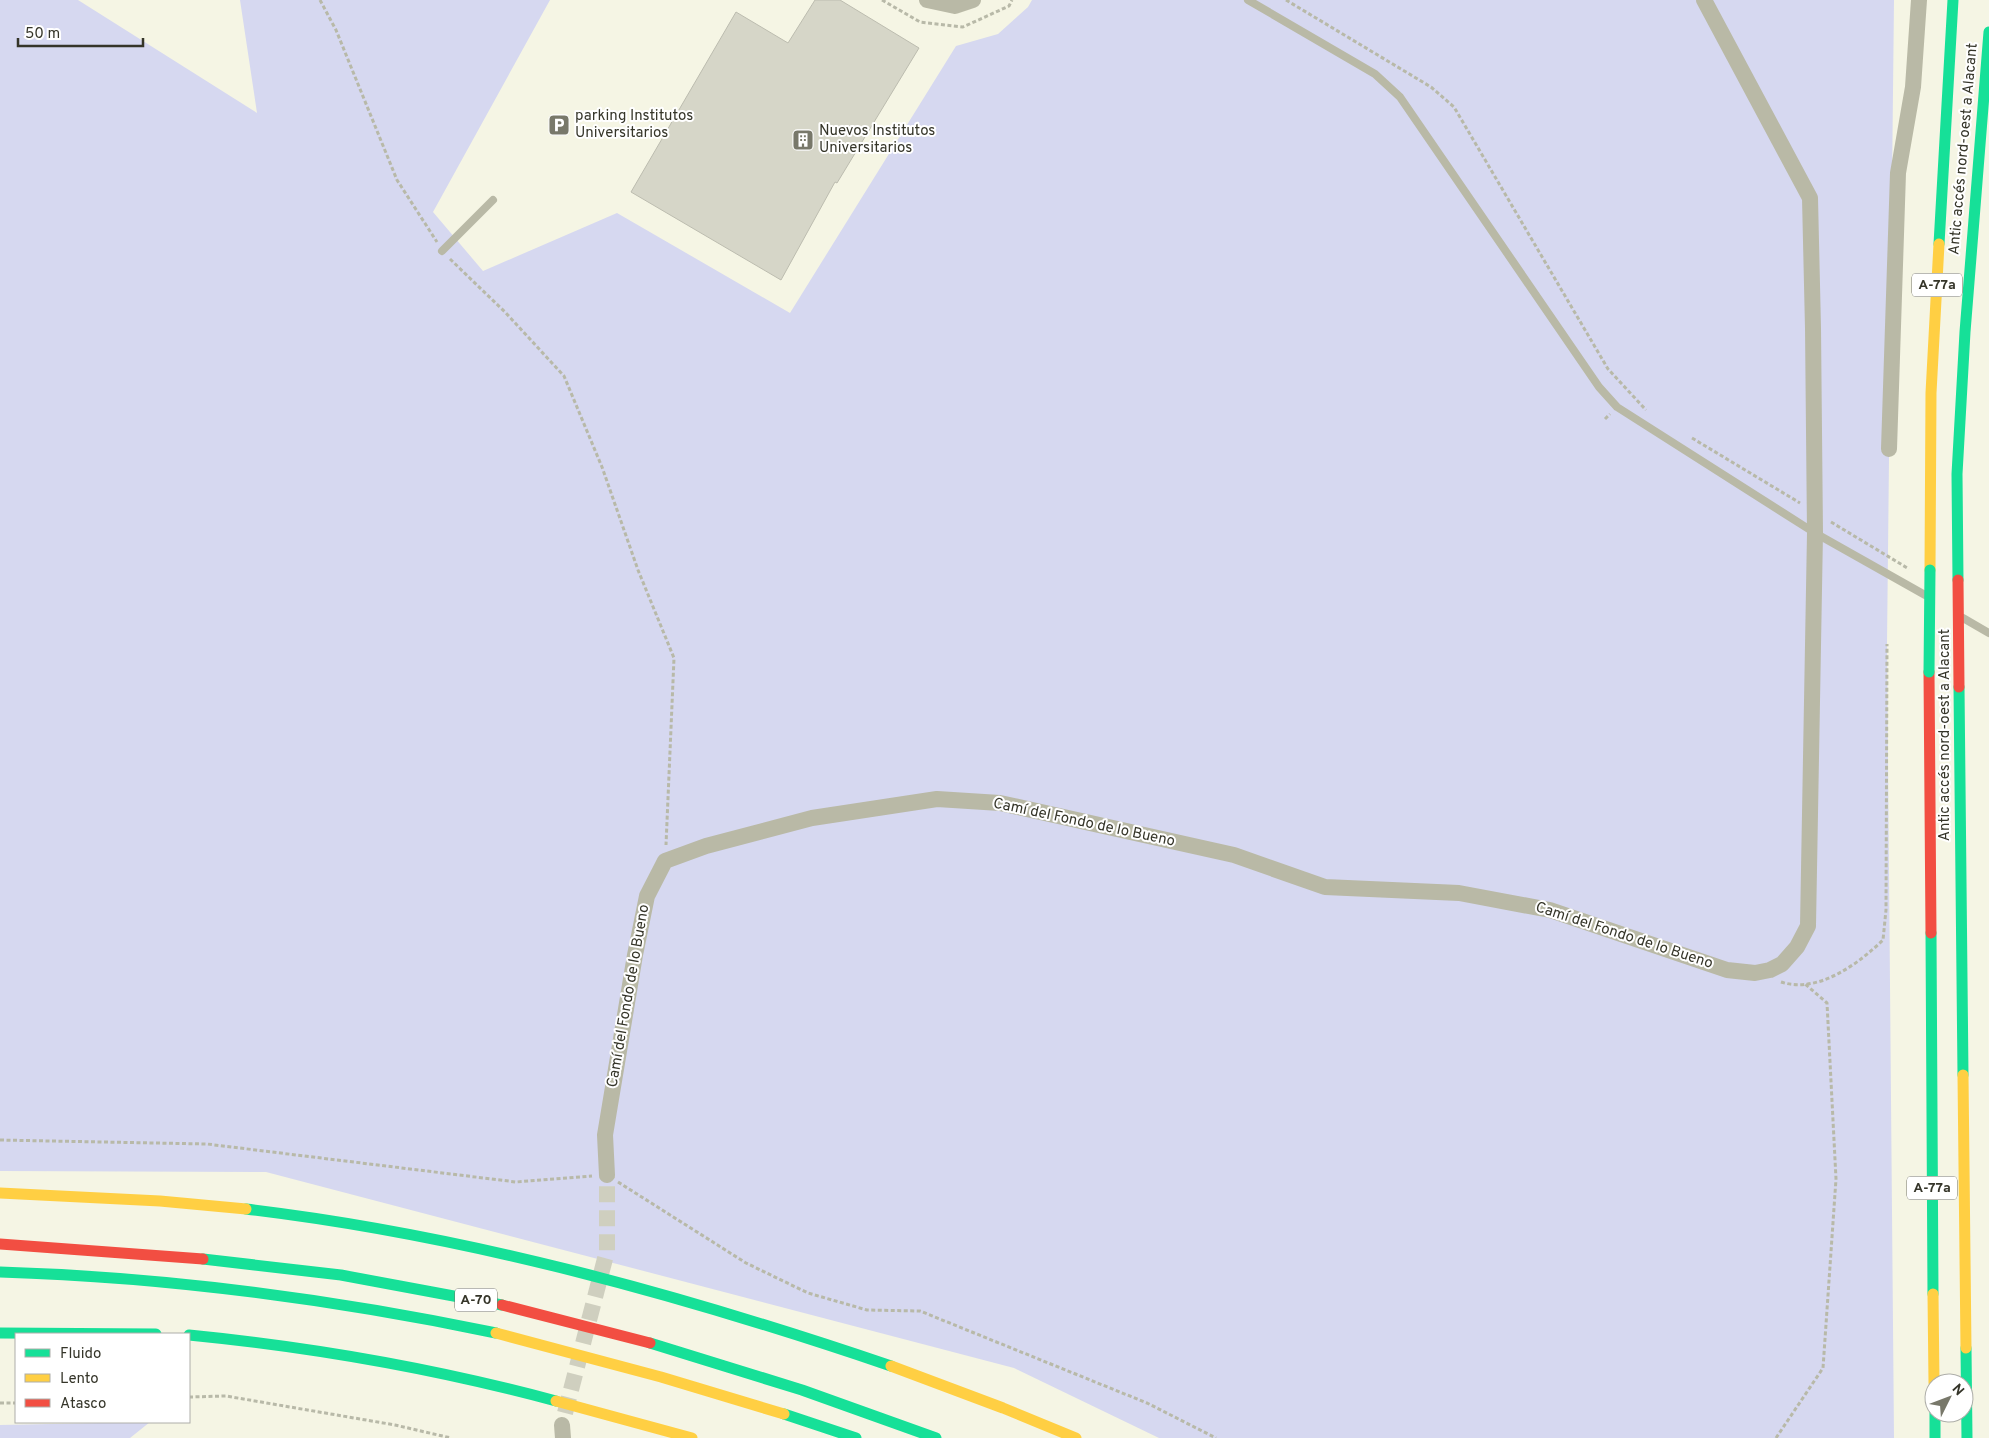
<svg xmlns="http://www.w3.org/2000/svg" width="1989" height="1438" viewBox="0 0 1989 1438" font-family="Overpass,sans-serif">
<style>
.green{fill:#d6d8f0}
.building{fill:#d6d6c8;stroke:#bcbcaf}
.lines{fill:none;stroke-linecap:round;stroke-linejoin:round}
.street-tunnel{stroke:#cfcfbf;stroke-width:16;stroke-dasharray:16 8;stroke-linecap:butt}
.path{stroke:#b8b9a8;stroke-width:3;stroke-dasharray:4 2.5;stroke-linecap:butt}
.lane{stroke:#b9b9a6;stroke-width:8}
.street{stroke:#b9b9a6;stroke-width:16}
.fast{stroke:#16e098;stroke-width:11}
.slow{stroke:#ffcf43;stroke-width:11}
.jam{stroke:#f24e42;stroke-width:11}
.fast-bridge{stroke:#16e098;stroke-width:11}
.jam-bridge{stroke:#f24e42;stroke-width:11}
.labels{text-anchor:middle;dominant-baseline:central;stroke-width:4;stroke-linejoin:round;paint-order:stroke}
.shield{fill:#fff;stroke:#727269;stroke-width:1}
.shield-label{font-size:14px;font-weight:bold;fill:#353529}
.poi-label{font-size:15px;fill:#353529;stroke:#fff;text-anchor:start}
.street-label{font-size:15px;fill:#353529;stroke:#fff}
</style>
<rect width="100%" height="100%" fill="#f5f5e4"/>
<path class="green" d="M0 0H78L257 113 240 0H550L433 212 483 271 617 213 790 313 956 46 998 34 1028 7 1032 0H1894L1887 644 1894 1438H1159L1014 1368 266 1172 0 1171Z
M150 1422 130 1438H0V1425Z"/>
<path class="building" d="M815 0H840L919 48 837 183 835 182 781 280 631 192 736 12 788 43Z"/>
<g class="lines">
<path class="street-tunnel" d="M565 1413 607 1251V1175"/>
<path class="path" d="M320 0 336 30 397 180 437 242
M882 0 920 22 963 27 1009 6 1012 0
M1286 0 1431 87 1454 107 1608 369 1646 410
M450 259 505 312 564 376 602 467 638 570 674 658 666 845
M1605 419 1610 414
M1692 438 1800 503
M1831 522 1909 569
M1781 982C1818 994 1858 964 1883 940L1886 910 1887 644
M0 1140 207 1144 516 1182 592 1176
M618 1182 746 1263 808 1293 867 1310 920 1311 1147 1403 1216 1438
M189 1397 226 1396 395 1425 451 1438
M0 1403H16
M1776 1438 1823 1368 1836 1179 1827 1003 1804 983"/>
<path class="lane" d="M1248 0 1375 74 1400 97 1599 387 1617 407 1815 533 1925 595
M442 251 493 200
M1963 618 1989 633"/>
<path class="street" d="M927 0 955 6 973 0
M1889 449 1898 173 1913 87 1919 0
M607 1175 605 1135 635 955 647 896 665 861 706 846 812 818 937 799 1000 803 1234 855 1325 887 1459 893 1550 910 1727 970 1755 973 1770 970 1782 964 1797 947 1808 926 1815 533 1813 328 1810 198 1704 0
M562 1425 563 1438"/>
<path class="fast" d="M1939 244 1953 0
M1958 580 1957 474 1965 332 1989 32
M1959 687 1963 1075
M1931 933 1933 1294
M246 1209C466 1235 682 1295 891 1366
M203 1259 341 1275 502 1305
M0 1272C167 1277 332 1299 496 1333
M0 1333 156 1334
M189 1335C311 1347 437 1369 556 1401
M650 1343 802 1390 936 1438
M1966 1348 1967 1438
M1935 1413V1438
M784 1414 856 1438"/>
<path class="slow" d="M1930 570 1931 393 1939 244
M1963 1075 1966 1348
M0 1193 160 1201 246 1209
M1933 1294 1934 1383
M496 1333 661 1377 784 1414
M891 1366 1003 1408 1076 1438
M556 1401 692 1438"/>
<path class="jam" d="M1929 672 1931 933
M0 1244 203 1259
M502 1305 650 1343"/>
<path class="fast-bridge" d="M1929 672 1930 570"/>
<path class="jam-bridge" d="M1958 580 1959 687"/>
</g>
<defs>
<g id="parking-square" transform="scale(1.125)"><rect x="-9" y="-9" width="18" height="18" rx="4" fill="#78786a" stroke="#fff"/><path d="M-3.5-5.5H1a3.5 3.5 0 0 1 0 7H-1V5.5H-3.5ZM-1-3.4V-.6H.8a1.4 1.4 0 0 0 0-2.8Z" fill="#fff"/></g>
<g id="building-square" transform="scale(1.125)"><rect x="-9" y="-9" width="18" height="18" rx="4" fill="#78786a" stroke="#fff"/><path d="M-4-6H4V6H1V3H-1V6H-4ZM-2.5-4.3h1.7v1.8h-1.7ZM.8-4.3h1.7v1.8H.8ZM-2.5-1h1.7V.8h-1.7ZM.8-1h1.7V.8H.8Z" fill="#fff"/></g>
</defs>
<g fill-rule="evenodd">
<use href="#parking-square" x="559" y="125"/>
<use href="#building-square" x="803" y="140"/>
</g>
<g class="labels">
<g class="shield">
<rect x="1912" y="273.5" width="50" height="23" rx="4"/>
<rect x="1907" y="1176.5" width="50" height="23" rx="4"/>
<rect x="455" y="1288.5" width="42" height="23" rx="4"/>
</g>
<g class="shield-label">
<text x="1937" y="285">A-77a</text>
<text x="1932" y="1188">A-77a</text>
<text x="476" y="1300">A-70</text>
</g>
<g class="poi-label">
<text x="575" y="116">parking Institutos<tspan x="575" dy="17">Universitarios</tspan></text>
<text x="819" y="131">Nuevos Institutos<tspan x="819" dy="17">Universitarios</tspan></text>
</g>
<g class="street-label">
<text transform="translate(1964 149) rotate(-85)">Antic accés nord-oest a Alacant</text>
<text transform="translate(1945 735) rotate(-90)">Antic accés nord-oest a Alacant</text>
<text transform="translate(1084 823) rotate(12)">Camí del Fondo de lo Bueno</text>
<text transform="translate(1624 936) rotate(18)">Camí del Fondo de lo Bueno</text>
<text transform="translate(629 996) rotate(-80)">Camí del Fondo de lo Bueno</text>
</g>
</g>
<rect x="15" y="1333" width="175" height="90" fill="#ffffff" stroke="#aeaea9"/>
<rect x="25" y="1349" width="25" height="8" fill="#16e098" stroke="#aeaea9"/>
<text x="60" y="1358" font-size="15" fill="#353529">Fluido</text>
<rect x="25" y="1374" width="25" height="8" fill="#ffcf43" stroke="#aeaea9"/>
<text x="60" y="1383" font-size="15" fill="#353529">Lento</text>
<rect x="25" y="1399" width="25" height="8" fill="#f24e42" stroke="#aeaea9"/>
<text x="60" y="1408" font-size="15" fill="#353529">Atasco</text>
<g transform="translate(1949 1398) rotate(48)"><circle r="24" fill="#ffffff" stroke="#aeaea9"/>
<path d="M0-4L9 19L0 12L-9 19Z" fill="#78786a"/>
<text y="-8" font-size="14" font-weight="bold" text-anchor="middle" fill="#353529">N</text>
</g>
<path d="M18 38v8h125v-8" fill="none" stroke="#353529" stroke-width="2.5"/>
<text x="25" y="38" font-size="15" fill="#353529" stroke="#ffffff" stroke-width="4" paint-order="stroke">50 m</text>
</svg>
